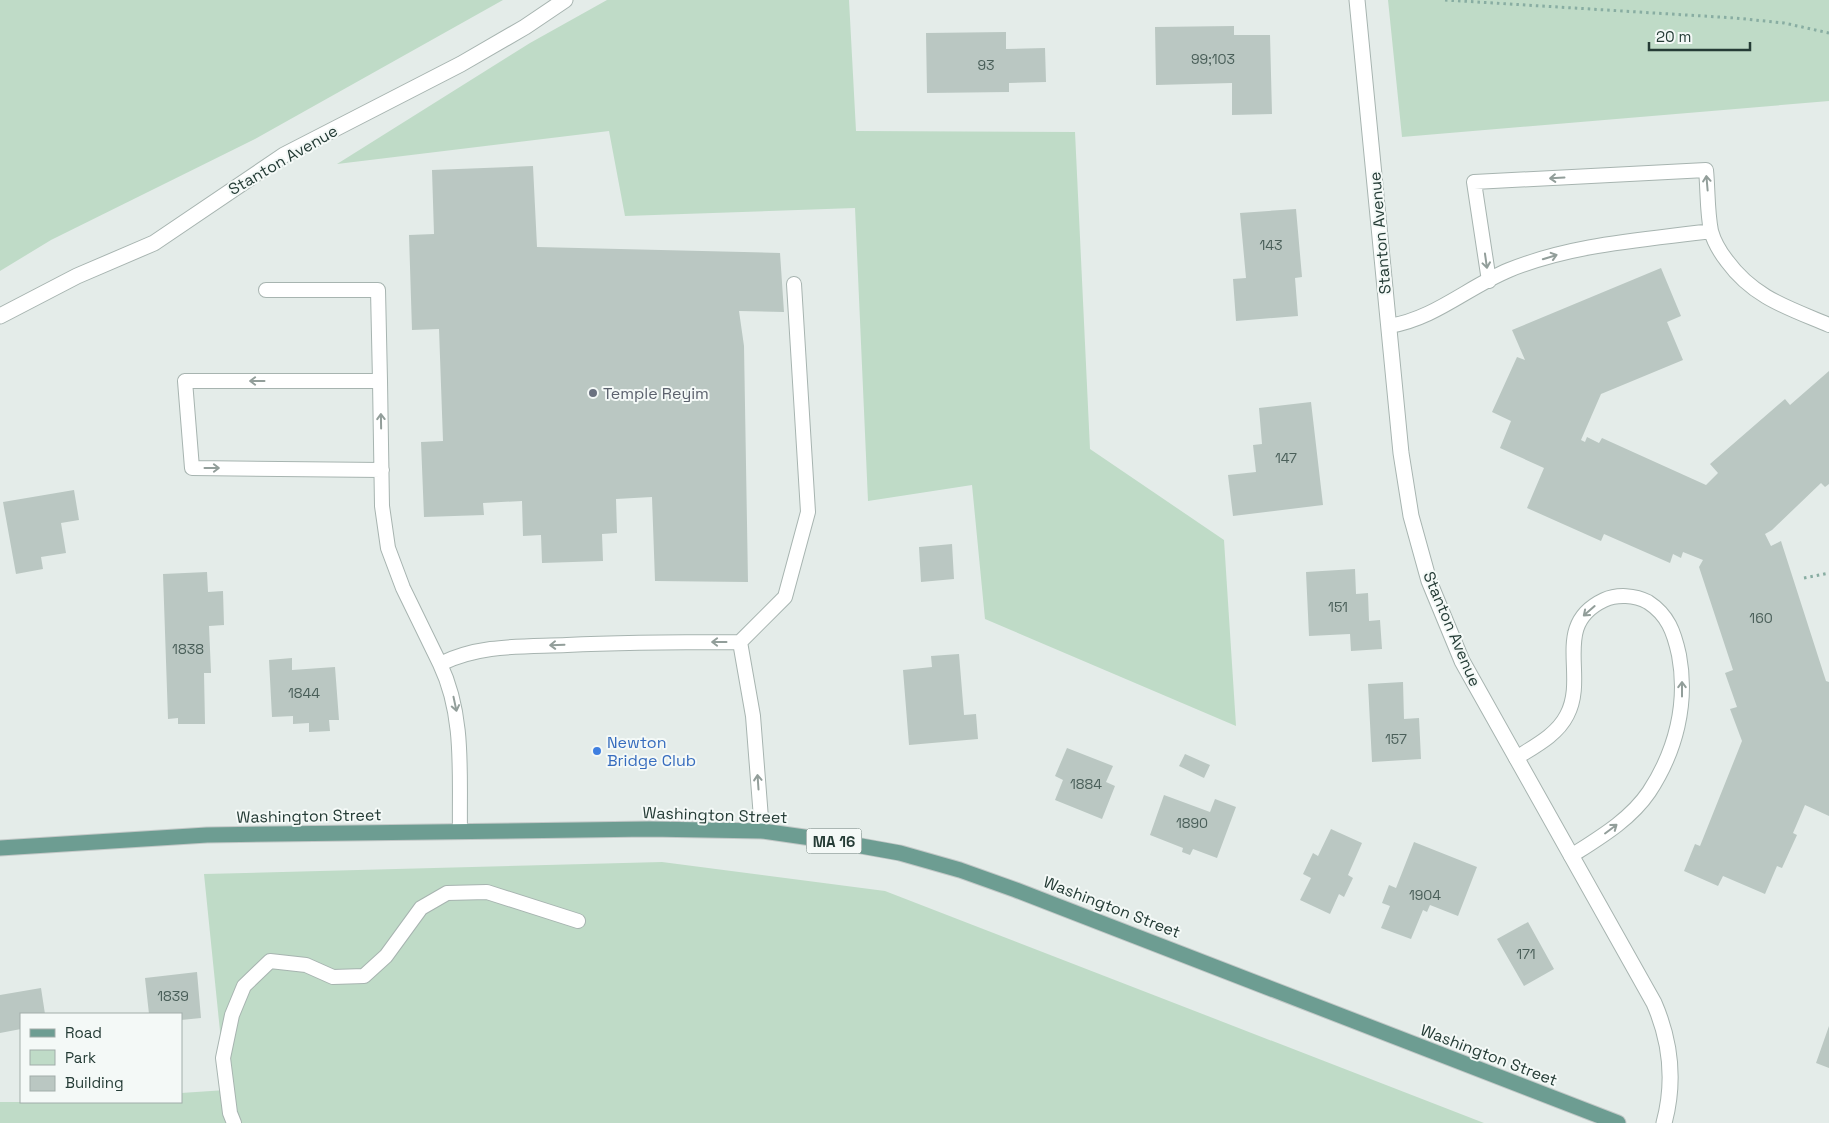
<svg xmlns="http://www.w3.org/2000/svg" width="1829" height="1123" viewBox="0 0 1829 1123" font-family="'Space Grotesk',sans-serif">
<style>
.green{fill:#bfdbc7}
.building{fill:#bac7c2}
.lines{fill:none;stroke-linecap:round;stroke-linejoin:round}
.service-casing{stroke:#a7b4b0;stroke-width:16}
.minor-casing{stroke:#a7b4b0;stroke-width:17}
.primary-casing{stroke:#c2c8c7;stroke-width:17}
.path{stroke:#88ada2;stroke-width:3;stroke-dasharray:2.5 4;stroke-linecap:butt}
.service{stroke:#fff;stroke-width:14}
.minor{stroke:#fff;stroke-width:15}
.primary{stroke:#6d9d92;stroke-width:15}
.oneway{stroke:#929e9a}
.worship-dot{fill:#6b7280;stroke:#f4f9f7;stroke-width:2}
.shop-dot{fill:#3f7fe0;stroke:#f4f9f7;stroke-width:2}
.labels{text-anchor:middle;dominant-baseline:central;stroke-width:4;stroke-linejoin:round;paint-order:stroke}
.number-label{font-size:14px;fill:#4a5f59}
.shield{fill:#f4f9f7;stroke:#637570;stroke-width:1}
.shield-label{font-size:15px;font-weight:bold;fill:#253c36}
.street-label{font-size:16px;fill:#253c36;stroke:#f4f9f7}
.worship-label{font-size:16px;fill:#5b616d;stroke:#f4f9f7;text-anchor:start}
.shop-label{font-size:16px;fill:#366cbe;stroke:#f4f9f7;text-anchor:start}
</style>
<rect width="100%" height="100%" fill="#e4ece9"/>
<path class="green" d="M0 0H503L255 139 51 240 0 271Z
M607 0H849L856 131 1075 132 1090 449 1224 540 1236 726 985 619 972 485 868 501 855 208 625 216 609 131 337 164 530 43Z
M1388 0H1829V101L1402 137Z
M662 862 885 891 1484 1123H0V1102H181V1093L226 1090 204 874Z"/>
<path class="building" d="M1234 26V35H1270L1272 114 1232 115V83L1156 85 1155 27Z
M1006 32V49L1045 48 1046 82 1009 83V92L927 93 926 33Z
M533 166 537 247 780 253 784 312 739 311 744 346 748 582 655 581 652 497 616 499 617 533 602 534 603 561 542 563 541 535 523 536 522 501 483 503 484 515 424 517 421 442 443 441 439 329 412 330 409 235 434 234 432 170Z
M1296 209 1302 277 1295 278 1298 316 1236 321 1233 279 1246 278 1240 213Z
M1661 268 1681 316 1667 322 1683 360 1601 394 1581 440 1585 442 1587 437 1599 443 1602 438 1706 485 1718 473 1710 464 1785 399 1790 405 1829 371V484L1825 487 1821 483 1772 530 1765 534 1771 546 1781 541 1826 681 1829 682V816L1805 805 1793 833 1797 835 1782 868 1777 866 1765 894 1723 876 1718 886 1684 871 1695 844 1700 846 1742 741 1730 709 1737 707 1725 673 1733 670 1699 567 1703 560 1683 552 1681 558 1673 554 1670 563 1604 534 1601 541 1527 508 1544 468 1500 448 1511 421 1492 412 1517 357 1525 360 1512 330Z
M1311 402 1323 505 1233 516 1228 475 1256 472 1253 445 1262 444 1259 408Z
M74 490 79 520 61 523 66 553 41 557 43 569 16 574 3 502Z
M952 544 954 579 921 582 919 547Z
M1355 569 1356 594 1368 593 1369 621 1380 620 1382 649 1351 651 1350 634 1309 636 1306 572Z
M207 572 208 592 223 591 224 625 209 626 211 673H204L205 724H178V718L168 719 163 574Z
M959 654 964 715 976 714 978 739 909 745 903 670 932 667 931 656Z
M292 658V670L335 667 339 720H329L330 731 309 732V723L293 724V716L272 717 269 660Z
M1403 682 1404 719 1419 718 1421 759 1372 762 1368 684Z
M1067 748 1113 766 1106 782 1115 786 1102 819 1055 800 1063 780 1055 776Z
M1185 754 1210 765 1204 778 1179 766Z
M1164 795 1210 812 1215 799 1236 807 1217 858 1193 849 1190 855 1182 852 1183 848 1150 835Z
M1331 829 1362 843 1348 875 1353 878 1344 897 1339 894 1330 914 1300 900 1311 878 1303 874 1313 853 1318 856Z
M1414 842 1477 867 1458 916 1430 905 1427 912 1423 910 1411 939 1381 928 1390 906 1382 903 1389 885 1396 888Z
M1528 922 1554 969 1524 986 1497 939Z
M197 972 201 1018 181 1020V1014H149L145 978Z
M41 988 45 1014H21V1029L0 1033V995Z
M1829 1026V1068L1816 1063Z"/>
<g class="lines">
<g class="service-casing">
<path id="service" d="M1489 281 1474 182 1706 170C1708 190 1707 211 1711 231 1714 242 1720 252 1727 261 1754 298 1789 308 1829 325
M266 290H378L380 381
M1389 326C1434 319 1468 287 1509 270 1573 244 1643 240 1711 231
M382 470 192 468 185 381H380L382 506 388 548 403 588 440 664
M740 642 785 597 808 512 794 284
M1516 758C1535 746 1557 735 1567 715 1588 675 1551 625 1604 600 1617 594 1635 595 1648 602 1668 615 1674 632 1679 655 1688 703 1676 751 1649 792 1630 820 1599 838 1571 856
M460 831C459 775 465 716 440 664 480 644 523 647 567 645 625 642 682 642 740 642L753 716 762 831
M234 1123 230 1113 223 1058 232 1015 244 986 270 961 306 965 333 977 364 976 386 956 421 908 447 893 487 892 578 921"/>
</g>
<g class="minor-casing">
<path id="minor" d="M1357 0 1401 453 1411 516 1429 581 1462 661 1654 1003C1671 1042 1675 1082 1664 1123
M0 316 77 276 154 243 284 155 461 64 525 27 565 0"/>
</g>
<g class="primary-casing">
<path id="primary" d="M0 848 207 835 649 829 762 831 839 842 900 853 960 870 1016 890 1618 1123"/>
</g>
<path class="path" d="M1445 0 1735 18 1784 23 1829 33
M1804 578 1829 573"/>
<use href="#service" class="service"/>
<use href="#minor" class="minor"/>
<use href="#primary" class="primary"/>
</g>
<defs><path id="oneway-shaft" d="M-6 0H5M1.5-3L5.5 0L1.5 3" fill="none" stroke-width="1.6" stroke-linecap="round" stroke-linejoin="round" transform="scale(1.25)"/></defs>
<g class="oneway">
<use href="#oneway-shaft" transform="translate(1557 178) rotate(177)"/>
<use href="#oneway-shaft" transform="translate(1707 183) rotate(-95)"/>
<use href="#oneway-shaft" transform="translate(1550 257) rotate(-17)"/>
<use href="#oneway-shaft" transform="translate(1486 261) rotate(82)"/>
<use href="#oneway-shaft" transform="translate(257 381) rotate(180)"/>
<use href="#oneway-shaft" transform="translate(381 421) rotate(-91)"/>
<use href="#oneway-shaft" transform="translate(212 468)"/>
<use href="#oneway-shaft" transform="translate(1589 611) rotate(139)"/>
<use href="#oneway-shaft" transform="translate(719 642) rotate(180)"/>
<use href="#oneway-shaft" transform="translate(557 645) rotate(178)"/>
<use href="#oneway-shaft" transform="translate(1682 689) rotate(-90)"/>
<use href="#oneway-shaft" transform="translate(455 704) rotate(78)"/>
<use href="#oneway-shaft" transform="translate(758 782) rotate(-94)"/>
<use href="#oneway-shaft" transform="translate(1611 829) rotate(-37)"/>
</g>
<circle class="worship-dot" cx="593" cy="393" r="5"/>
<circle class="shop-dot" cx="597" cy="751" r="5"/>
<g class="labels">
<g class="number-label">
<text x="1213" y="59">99;103</text>
<text x="986" y="65">93</text>
<text x="1271" y="245">143</text>
<text x="1286" y="458">147</text>
<text x="1338" y="607">151</text>
<text x="1761" y="618">160</text>
<text x="188" y="649">1838</text>
<text x="304" y="693">1844</text>
<text x="1396" y="739">157</text>
<text x="1086" y="784">1884</text>
<text x="1192" y="823">1890</text>
<text x="1425" y="895">1904</text>
<text x="1526" y="954">171</text>
<text x="173" y="996">1839</text>
</g>
<rect class="shield" x="806.5" y="828.5" width="55" height="25" rx="4"/>
<g class="shield-label">
<text x="834" y="841">MA 16</text>
</g>
<g class="street-label">
<text transform="translate(283 160) rotate(-30)">Stanton Avenue</text>
<text transform="translate(1380 233) rotate(-95)">Stanton Avenue</text>
<text transform="translate(1452 629) rotate(67)">Stanton Avenue</text>
<text transform="translate(715 815) rotate(2)">Washington Street</text>
<text transform="translate(309 816) rotate(-1)">Washington Street</text>
<text transform="translate(1112 907) rotate(21)">Washington Street</text>
<text transform="translate(1489 1055) rotate(21)">Washington Street</text>
</g>
<g class="worship-label">
<text x="603" y="393">Temple Reyim</text>
</g>
<g class="shop-label">
<text x="607" y="742">Newton<tspan x="607" dy="18">Bridge Club</tspan></text>
</g>
</g>
<rect x="20" y="1013" width="162" height="90" fill="#f4f9f7" stroke="#a1adaa"/>
<rect x="30" y="1029" width="25" height="8" fill="#6d9d92" stroke="#a1adaa"/>
<text x="65" y="1038" font-size="15" fill="#253c36">Road</text>
<rect x="30" y="1050" width="25" height="15" fill="#bfdbc7" stroke="#a1adaa"/>
<text x="65" y="1063" font-size="15" fill="#253c36">Park</text>
<rect x="30" y="1076" width="25" height="15" fill="#bac7c2" stroke="#a1adaa"/>
<text x="65" y="1088" font-size="15" fill="#253c36">Building</text>
<path d="M1649 42v8h101v-8" fill="none" stroke="#253c36" stroke-width="2.5"/>
<text x="1656" y="42" font-size="15" fill="#253c36" stroke="#f4f9f7" stroke-width="4" paint-order="stroke">20 m</text>
</svg>
